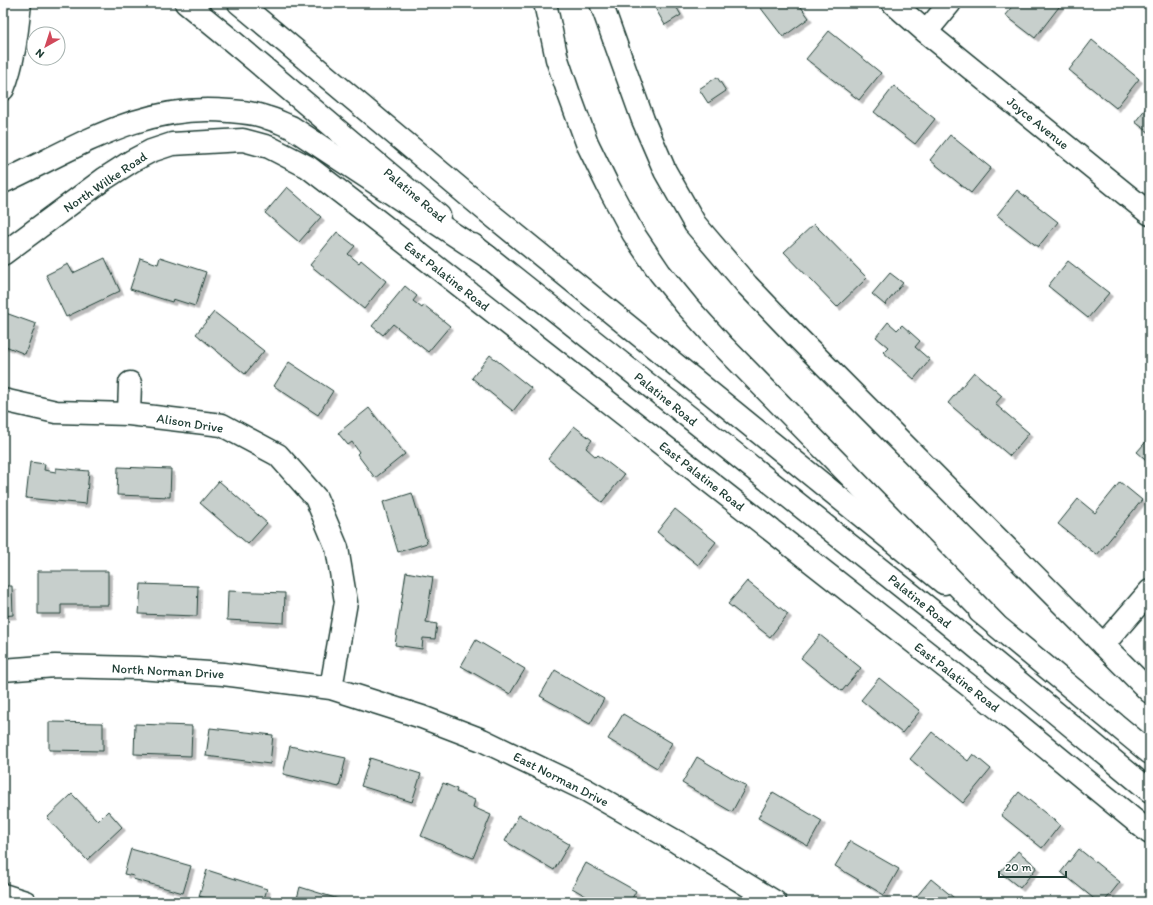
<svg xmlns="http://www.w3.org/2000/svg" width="1153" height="905" viewBox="0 0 1153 905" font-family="Itim,sans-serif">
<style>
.building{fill:#c7cfcc;stroke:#1f3d34;filter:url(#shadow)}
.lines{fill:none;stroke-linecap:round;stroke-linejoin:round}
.minor-casing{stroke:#1f3d34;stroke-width:25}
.primary-casing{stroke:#1f3d34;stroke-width:25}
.motorway-casing{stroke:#1f3d34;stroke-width:25}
.minor{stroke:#fff;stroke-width:22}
.primary{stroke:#fff;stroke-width:22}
.motorway{stroke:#fff;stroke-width:22}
.labels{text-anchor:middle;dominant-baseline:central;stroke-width:3;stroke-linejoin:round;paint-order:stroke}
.street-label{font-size:13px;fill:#1f3d34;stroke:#fff}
</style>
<defs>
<filter id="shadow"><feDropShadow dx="3.5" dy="3.5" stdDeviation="0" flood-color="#0004"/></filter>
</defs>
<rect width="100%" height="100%" fill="#fff"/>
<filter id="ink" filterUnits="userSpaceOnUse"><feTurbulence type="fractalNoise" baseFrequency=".025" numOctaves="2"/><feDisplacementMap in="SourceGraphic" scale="8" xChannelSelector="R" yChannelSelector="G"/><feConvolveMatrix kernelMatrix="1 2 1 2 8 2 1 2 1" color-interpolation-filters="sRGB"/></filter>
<g filter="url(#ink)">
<path class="building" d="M663 3H674L681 15 665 25 655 8Z
M757 3H798L809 18 783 37Z
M1015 3H1062L1035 38 1005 15Z
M829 31 881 73 859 100 806 59Z
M1092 40 1139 79 1116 108 1069 70Z
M717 77 726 91 708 103 699 89Z
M894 86 935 119 915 144 874 112Z
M1150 103V133L1135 122Z
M950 135 991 168 971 193 930 160Z
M287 187 321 217 299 242 265 213Z
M1017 190 1058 222 1038 247 997 215Z
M814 224 867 278 837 307 784 252Z
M337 232 355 246 348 254 359 263 361 260 386 281 364 309 310 265Z
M160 257 206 272 195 306 173 299 172 302 130 289 140 258 158 264Z
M105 258 120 291 66 317 46 275 68 264 73 273Z
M1068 261 1109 293 1088 318 1048 286Z
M890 273 903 283 885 305 872 294Z
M405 286 417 296 413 301 422 308 424 305 450 326 428 352 393 324 383 335 372 326Z
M3 312 36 324 25 354 3 345Z
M214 312 264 351 245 374 196 334Z
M888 322 897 330 902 325 920 341 915 347 930 360 914 379 883 352 888 347 876 337Z
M490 355 531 388 513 411 472 378Z
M289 362 333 391 318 415 274 386Z
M974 372 1002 396 995 404 1029 433 1010 456 948 403Z
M369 408 405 454 375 478 357 454 359 452 352 442 348 445 338 433Z
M574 426 592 440 586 448 596 457 598 455 624 475 602 502 548 459Z
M1150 437V463L1137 452Z
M30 462 45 464 44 470 56 472V468L89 471 86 504 26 498Z
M118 467 171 469 170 497 117 495Z
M219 481 267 523 248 544 200 503Z
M1120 482 1142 500 1097 555 1058 524 1078 499 1095 513Z
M412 493 427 543 398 552 383 502Z
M675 509 716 542 698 565 657 532Z
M38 571H108V605H61V614H38Z
M406 572 433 577 426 622 437 624 435 639 423 638 422 649 395 645Z
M747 581 788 614 770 637 728 604Z
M141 584 198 586 197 616 139 614Z
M3 586H12L13 615 3 616Z
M228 591 285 593 284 623 227 620Z
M820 635 861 668 842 691 801 658Z
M476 640 525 669 510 694 461 666Z
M555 670 604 699 590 724 540 696Z
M879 678 920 711 902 733 861 700Z
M623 714 672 743 657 768 608 739Z
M49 722 103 723V751L49 750Z
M135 724 192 726 191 756 134 754Z
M210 728 273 735 270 764 206 756Z
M932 732 968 761 973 754 991 769 963 803 910 759Z
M290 746 346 758 339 787 283 774Z
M697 757 746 786 732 812 682 783Z
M370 758 421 774 412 802 361 786Z
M443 783 457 789 456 792 475 800 473 807 491 815 473 858 421 836Z
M773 792 822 821 808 846 758 818Z
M1019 792 1060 825 1042 848 1001 815Z
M72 794 98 821 108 811 122 827 87 860 47 818Z
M519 815 569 844 554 870 505 841Z
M850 841 899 869 884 895 835 866Z
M131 849 191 866 183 893 133 879 134 876 124 874Z
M1079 849 1120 882 1104 902H1098L1061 872Z
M1018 851 1037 867 1020 888 1000 872Z
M586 863 636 891 630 902H596L572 888Z
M207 870 267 889 263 902H212L209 901 210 900 199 896Z
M931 879 959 902H912Z
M300 887 348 902H296Z"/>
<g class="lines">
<g class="minor-casing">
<path id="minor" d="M601 3 643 120 665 171 695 224 747 285 795 335 1150 692
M893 3 926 32 1150 214
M926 32 950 3
M3 254 104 179 132 161 151 151 172 144 243 140 269 147 308 167 365 211 1009 717 1150 833
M3 400 56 412 129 414 222 425 278 455 316 498 337 548 346 602 331 688
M129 414 130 383
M1103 645 1150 591
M3 670 55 666 138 668 223 674 331 688 422 717 482 740 586 790 677 842 775 902
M3 895 25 902"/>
</g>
<g class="primary-casing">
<path id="primary" d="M186 3 225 35 439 216
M239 3 483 208 944 583
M473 245 946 622 1150 791
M980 612 1150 753"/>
</g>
<g class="motorway-casing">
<path id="motorway" d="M545 3 557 59 569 94 587 143 608 186 633 233 660 273 687 306 724 347 995 624
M3 89C14 62 17 32 20 3
M3 182C78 147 143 102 229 111 242 112 256 113 268 118 276 120 283 124 291 127L488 257"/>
</g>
<use href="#minor" class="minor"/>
<use href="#primary" class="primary"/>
<use href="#motorway" class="motorway"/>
</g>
</g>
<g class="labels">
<g class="street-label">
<text transform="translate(1038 123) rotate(39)">Joyce Avenue</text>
<text transform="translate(105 182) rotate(-34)">North Wilke Road</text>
<text transform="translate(415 195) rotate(40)">Palatine Road</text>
<text transform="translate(447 276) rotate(38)">East Palatine Road</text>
<text transform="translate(666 399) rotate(39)">Palatine Road</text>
<text transform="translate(190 423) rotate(9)">Alison Drive</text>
<text transform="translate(702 476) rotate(38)">East Palatine Road</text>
<text transform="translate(920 601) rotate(39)">Palatine Road</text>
<text transform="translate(168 671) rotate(3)">North Norman Drive</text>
<text transform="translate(957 677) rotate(38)">East Palatine Road</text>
<text transform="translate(561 779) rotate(27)">East Norman Drive</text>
</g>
</g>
<rect width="1153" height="905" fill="none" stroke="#fff" stroke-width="16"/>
<rect x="8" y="8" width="1137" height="889" fill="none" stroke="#1f3d34" stroke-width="1.5" filter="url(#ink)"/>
<g transform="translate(46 46) rotate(219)"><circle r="19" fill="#ffffff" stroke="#a5b1ae"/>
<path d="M0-3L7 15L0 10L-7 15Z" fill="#d1495b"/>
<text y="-6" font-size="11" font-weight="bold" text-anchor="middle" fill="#1f3d34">N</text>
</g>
<path d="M999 871v6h67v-6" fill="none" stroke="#1f3d34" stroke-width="2"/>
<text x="1005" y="871" font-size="12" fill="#1f3d34" stroke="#ffffff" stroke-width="3" paint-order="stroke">20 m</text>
</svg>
